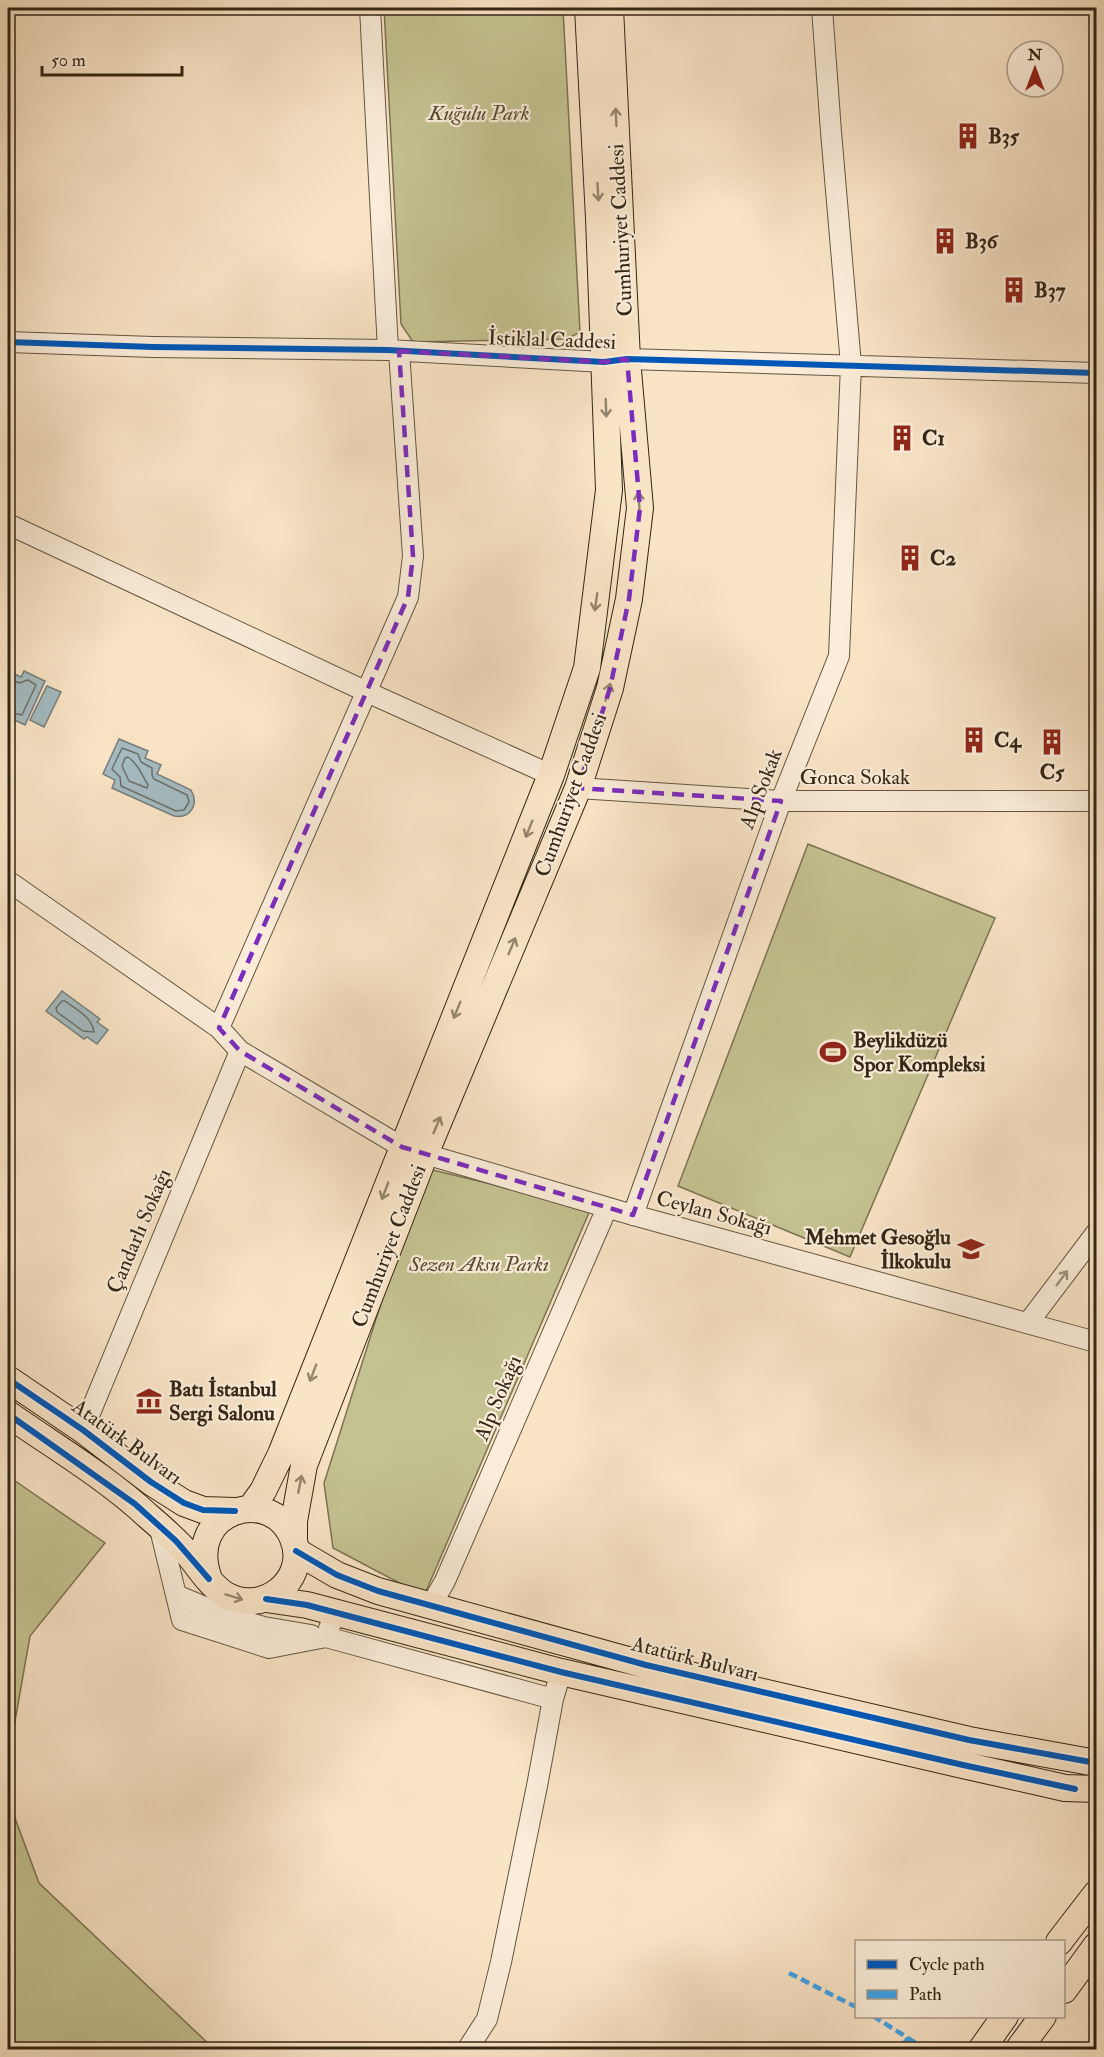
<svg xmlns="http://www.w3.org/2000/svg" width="1104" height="2057" viewBox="0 0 1104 2057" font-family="'IM FELL Double Pica',serif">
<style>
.green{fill:#c4c291;stroke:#7c7452;stroke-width:1.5}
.water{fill:#a4bbc1;stroke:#777f7c;stroke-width:1.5}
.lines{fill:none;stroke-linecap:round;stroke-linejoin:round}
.shore{stroke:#6c706a;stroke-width:1.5}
.minor-casing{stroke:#645640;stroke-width:22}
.major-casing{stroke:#332614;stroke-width:28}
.minor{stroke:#fbedda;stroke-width:20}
.major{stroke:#f9e4c6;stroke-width:26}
.quiet{stroke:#3ea2ea;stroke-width:4.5;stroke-dasharray:9 4.5;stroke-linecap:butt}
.cycleway-casing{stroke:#fbedda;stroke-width:10}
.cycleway{stroke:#0057b8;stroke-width:6}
.oneway{stroke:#96856d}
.oneway2{stroke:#a19381}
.marked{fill:none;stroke:#7b2cbf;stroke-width:4.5;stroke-dasharray:12 8;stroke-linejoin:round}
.labels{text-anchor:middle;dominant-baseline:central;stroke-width:4.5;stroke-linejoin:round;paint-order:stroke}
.park-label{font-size:21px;font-style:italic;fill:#574d33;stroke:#fbedda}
.poi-label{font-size:21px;font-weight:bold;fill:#332614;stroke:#fbedda;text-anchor:start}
.street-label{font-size:21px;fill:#332614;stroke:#fbedda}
</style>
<rect width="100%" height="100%" fill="#f9e4c6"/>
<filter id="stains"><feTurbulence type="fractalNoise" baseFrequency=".00333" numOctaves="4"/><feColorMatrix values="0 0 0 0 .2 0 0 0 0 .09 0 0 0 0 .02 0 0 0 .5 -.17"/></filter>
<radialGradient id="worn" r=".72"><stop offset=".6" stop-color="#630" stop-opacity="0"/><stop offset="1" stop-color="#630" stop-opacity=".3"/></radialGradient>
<path class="green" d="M384 8H563L580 332 567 339 413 342 401 324Z
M808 844 995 918 850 1257 678 1186Z
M424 1168 591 1208 424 1596 333 1548 324 1483Z
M8 1476 105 1543 30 1636 8 1761Z
M8 1799 39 1883 214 2049H8Z"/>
<path class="water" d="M24 671 45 681 25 725 8 717V676L10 672 21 677Z
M47 686 61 692 44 727 30 720Z
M119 739 148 751 145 758 161 765 157 774 191 790C199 804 191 819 174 816L112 788 115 780 103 774Z
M62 991 100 1019 97 1022 108 1030 97 1044 87 1037 84 1039 46 1011Z"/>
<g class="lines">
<path class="shore" d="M8 678 19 683 28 680 36 685 22 715 8 712
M122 748 138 754 141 762 152 768V775L154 779 187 795 189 802 184 810 176 811 121 786 120 777 112 769Z
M128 757C138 764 142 775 148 785L147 788 129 781 122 766 125 758Z
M62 1001H65C77 1010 92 1017 94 1032L83 1031 57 1012 56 1008Z"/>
<g class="minor-casing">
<path id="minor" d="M370 8 388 350
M8 342 153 347 388 350 604 362 627 359 1096 373
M8 524 367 692 551 775
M578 788 781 801H1096
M8 881 219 1028 240 1051 402 1147
M219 1028 408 597 413 556 399 351
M425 1154 633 1215 1096 1342
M633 1215 781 801 839 656 851 365 831 132 822 8
M1028 1323 1096 1233
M83 1430 240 1051
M159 1525 182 1620 269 1648 326 1637
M176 1595 226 1616 264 1627 311 1635
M430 1607 445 1581 607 1208
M335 1612 326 1637 553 1699
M467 2050 487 2019 501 1962 537 1786 553 1699 561 1672"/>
</g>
<g class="major-casing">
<path id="major" d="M8 1379 83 1430 151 1482 184 1503 203 1510 235 1511
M8 1414C55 1447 106 1477 148 1516 162 1528 176 1540 188 1554 199 1567 210 1585 224 1594 260 1617 308 1582 294 1541 274 1483 183 1509 209 1579
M250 1509 263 1491 281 1454 551 775 587 668 609 490 599 218 588 8
M294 1542V1521L304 1465 425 1154 578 788 610 688 629 599 640 508 627 359 610 8
M296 1551 337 1575 378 1591 646 1665 969 1740 1096 1763
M266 1599 307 1605 561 1672 963 1765 1065 1788 1096 1789
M1059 1942 1096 1894
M1064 1990 1096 1946
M981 2050 1005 2016
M1018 2050 1043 2016"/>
</g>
<use href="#minor" class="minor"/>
<use href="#major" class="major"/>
<path class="quiet" d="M789 1973 856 2007
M873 2016 908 2038 899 2050
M908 2038 926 2050"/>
<g class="cycleway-casing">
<path id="cycleway" d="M8 342 153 347 388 350 604 362 627 359 1096 373
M8 1379 83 1430 151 1482 184 1503 203 1510 235 1511
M8 1414 135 1504 176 1541 209 1579
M296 1551 337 1575 378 1591 646 1665 969 1740 1096 1763
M266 1599 307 1605 561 1672 963 1765 1075 1789"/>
</g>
<use href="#cycleway" class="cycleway"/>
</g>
<defs><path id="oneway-shaft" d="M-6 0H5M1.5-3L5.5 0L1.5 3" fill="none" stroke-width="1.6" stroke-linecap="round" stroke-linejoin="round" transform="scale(1.5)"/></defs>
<g class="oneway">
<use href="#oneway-shaft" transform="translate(616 117) rotate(-93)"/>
<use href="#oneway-shaft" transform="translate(598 192) rotate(87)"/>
<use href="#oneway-shaft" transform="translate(606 408) rotate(88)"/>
<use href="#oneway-shaft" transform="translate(639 501) rotate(-93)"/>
<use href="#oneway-shaft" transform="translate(596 602) rotate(98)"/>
<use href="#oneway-shaft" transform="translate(608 692) rotate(-74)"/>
<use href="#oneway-shaft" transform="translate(529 829) rotate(112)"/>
<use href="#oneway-shaft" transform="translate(512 946) rotate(-67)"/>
<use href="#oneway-shaft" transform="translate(457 1010) rotate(112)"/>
<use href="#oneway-shaft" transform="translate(437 1125) rotate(-67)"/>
<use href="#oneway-shaft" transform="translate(385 1191) rotate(111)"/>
<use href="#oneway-shaft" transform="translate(313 1373) rotate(111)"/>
<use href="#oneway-shaft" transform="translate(300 1484) rotate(-79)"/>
<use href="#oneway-shaft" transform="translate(234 1597) rotate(17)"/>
</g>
<use class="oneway2" href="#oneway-shaft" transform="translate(1062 1278) rotate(-53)"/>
<path class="marked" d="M399 351 604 362 627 359 640 508 629 599 610 688 578 788 781 801 633 1215 402 1147 240 1051 219 1028 408 597 413 556Z"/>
<defs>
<g id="building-bare" transform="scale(2.07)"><path d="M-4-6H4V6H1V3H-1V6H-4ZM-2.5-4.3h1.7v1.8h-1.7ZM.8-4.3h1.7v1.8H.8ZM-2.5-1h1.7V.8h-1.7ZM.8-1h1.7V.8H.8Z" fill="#8f2418" stroke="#fbedda" stroke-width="2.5" paint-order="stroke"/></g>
<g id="stadium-bare" transform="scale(2.07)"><path d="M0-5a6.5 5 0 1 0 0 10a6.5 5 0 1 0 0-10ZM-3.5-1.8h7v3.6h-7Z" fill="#8f2418" stroke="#fbedda" stroke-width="2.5" paint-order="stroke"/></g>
<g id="school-bare" transform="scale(2.07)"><path d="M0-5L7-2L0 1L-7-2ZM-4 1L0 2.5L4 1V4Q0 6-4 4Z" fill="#8f2418" stroke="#fbedda" stroke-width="2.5" paint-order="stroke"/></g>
<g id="museum-bare" transform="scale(2.07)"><path d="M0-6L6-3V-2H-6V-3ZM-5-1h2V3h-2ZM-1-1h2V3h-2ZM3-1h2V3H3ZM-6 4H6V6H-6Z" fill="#8f2418" stroke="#fbedda" stroke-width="2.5" paint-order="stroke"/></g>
</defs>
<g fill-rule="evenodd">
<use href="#building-bare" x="968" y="136"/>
<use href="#building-bare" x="945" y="241"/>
<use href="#building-bare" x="1014" y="290"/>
<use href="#building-bare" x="902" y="438"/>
<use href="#building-bare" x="910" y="558"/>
<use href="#building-bare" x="974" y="740"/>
<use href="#building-bare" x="1052" y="742"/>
<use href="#stadium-bare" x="833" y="1052"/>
<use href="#school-bare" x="971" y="1249"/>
<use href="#museum-bare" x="149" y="1401"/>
</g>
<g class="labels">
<g class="park-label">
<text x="479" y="113">Kuğulu Park</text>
<text x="479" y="1264">Sezen Aksu Parkı</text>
</g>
<g class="poi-label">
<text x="988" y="136">B35</text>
<text x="965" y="241">B36</text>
<text x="1034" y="290">B37</text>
<text x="922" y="438">C1</text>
<text x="930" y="558">C2</text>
<text x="994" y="740">C4</text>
<text x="1052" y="772" text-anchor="middle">C5</text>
<text x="853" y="1040">Beylikdüzü<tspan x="853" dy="24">Spor Kompleksi</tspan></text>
<text x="951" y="1237" text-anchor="end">Mehmet Gesoğlu<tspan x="951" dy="24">İlkokulu</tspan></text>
<text x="169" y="1389">Batı İstanbul<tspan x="169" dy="24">Sergi Salonu</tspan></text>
</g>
<g class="street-label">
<text transform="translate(621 230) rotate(-93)">Cumhuriyet Caddesi</text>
<text transform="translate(552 340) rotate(2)">İstiklal Caddesi</text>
<text x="855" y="777">Gonca Sokak</text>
<text transform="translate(761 789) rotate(-69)">Alp Sokak</text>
<text transform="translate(571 795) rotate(-70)">Cumhuriyet Caddesi</text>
<text transform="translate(714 1213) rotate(15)">Ceylan Sokağı</text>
<text transform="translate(139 1231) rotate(-67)">Çandarlı Sokağı</text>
<text transform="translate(389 1246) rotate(-69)">Cumhuriyet Caddesi</text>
<text transform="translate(498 1398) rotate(-67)">Alp Sokağı</text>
<text transform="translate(127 1442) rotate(36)">Atatürk Bulvarı</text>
<text transform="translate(695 1659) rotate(14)">Atatürk Bulvarı</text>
</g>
</g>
<rect width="1104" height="2057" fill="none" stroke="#f9e4c6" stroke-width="30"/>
<rect x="9" y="9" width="1086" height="2039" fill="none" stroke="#332614" stroke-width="3"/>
<rect x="15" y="15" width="1074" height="2027" fill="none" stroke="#332614" stroke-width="1.5"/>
<rect x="855" y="1940" width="210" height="78" fill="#fbedda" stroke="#ab9d8b" stroke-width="1.5"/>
<rect x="867" y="1960" width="30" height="9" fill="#0057b8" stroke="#ab9d8b" stroke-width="1.5"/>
<text x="909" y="1970" font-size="18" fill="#332614">Cycle path</text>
<rect x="867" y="1990" width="30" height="9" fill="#3ea2ea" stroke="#ab9d8b" stroke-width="1.5"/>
<text x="909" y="2000" font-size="18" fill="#332614">Path</text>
<g transform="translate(1035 69)"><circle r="28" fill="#fbedda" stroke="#ab9d8b" stroke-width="1.5"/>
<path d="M0-4.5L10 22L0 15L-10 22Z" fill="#8f2418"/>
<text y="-9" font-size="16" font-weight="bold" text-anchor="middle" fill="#332614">N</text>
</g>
<path d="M42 66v9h140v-9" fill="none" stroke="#332614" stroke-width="3"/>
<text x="51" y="66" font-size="18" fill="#332614" stroke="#fbedda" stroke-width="4.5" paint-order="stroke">50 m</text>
<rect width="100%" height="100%" filter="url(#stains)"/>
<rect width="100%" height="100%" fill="url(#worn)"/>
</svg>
